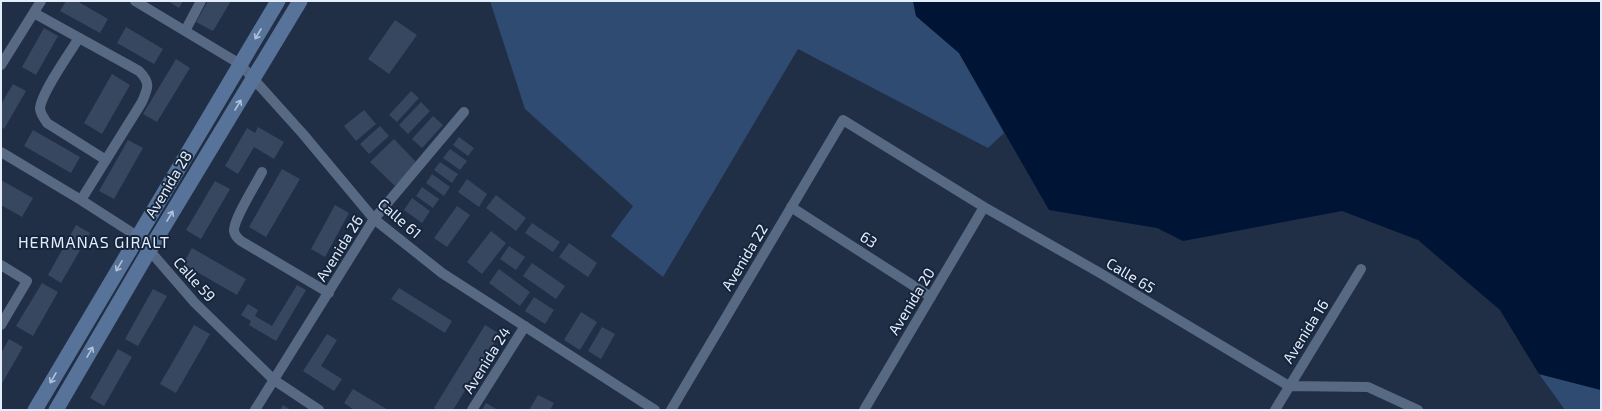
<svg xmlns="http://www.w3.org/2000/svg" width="1602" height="411" viewBox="0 0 1602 411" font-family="'Exo 2',sans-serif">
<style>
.green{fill:#2f4b72}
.water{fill:#001436}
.building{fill:#37475f}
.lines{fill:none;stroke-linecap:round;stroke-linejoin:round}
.minor{stroke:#586a83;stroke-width:10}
.secondary{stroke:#577399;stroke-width:15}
.oneway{stroke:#b2c2d9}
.labels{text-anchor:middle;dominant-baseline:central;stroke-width:4;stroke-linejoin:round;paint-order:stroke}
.street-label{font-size:15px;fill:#e3edfc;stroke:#16253b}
.neighbourhood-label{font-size:16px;letter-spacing:1px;fill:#e3edfc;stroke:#16253b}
</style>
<rect width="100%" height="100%" fill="#202f45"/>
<path class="green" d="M490 1H913L916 16 959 53 1004 133 988 148 798 49 663 277 611 236 633 206 525 109Z
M1539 374 1601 390V410H1565Z"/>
<path class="water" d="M913 1H1601V390L1539 374 1500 310 1418 240 1342 211 1183 241 1157 228 1049 210 959 53 916 16Z"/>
<path class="building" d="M66 1H77L108 19 100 33 60 11Z
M168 1H183L179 8Z
M208 1H231L213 31 196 22Z
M395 20 417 35 389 74 368 59Z
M126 27 163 49 154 64 117 43Z
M44 28 58 36 36 75 22 67Z
M176 59 190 68 157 122 143 114Z
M112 74 130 85 102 134 84 123Z
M13 84 26 91 4 129 1 127V104Z
M411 91 419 98 397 122 389 115Z
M421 102 430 111 408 134 399 125Z
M364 110 376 124 356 141 344 126Z
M433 116 443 125 422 148 412 139Z
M380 126 389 136 369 154 360 144Z
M258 127 284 142 274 159 254 147 238 174 225 166 247 128 255 133Z
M33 130 80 157 71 173 24 146Z
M459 137 474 148 468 156 453 145Z
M394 139 417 163 395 186 370 162Z
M128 140 143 148 114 199 99 191Z
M450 149 467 161 460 170 443 158Z
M440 162 458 174 452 183 434 170Z
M282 169 300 179 266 237 249 227Z
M432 174 450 187 444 196 426 183Z
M467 179 487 194 479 207 458 192Z
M1 180 33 198 22 217 1 205Z
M215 181 230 189 201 239 186 230Z
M422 187 439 199 433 208 416 196Z
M496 195 526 218 516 231 486 208Z
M412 198 430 211 422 223 404 210Z
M335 205 349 213 325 257 311 249Z
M457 206 470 215 447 247 434 238Z
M532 223 560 242 553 252 525 233Z
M76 225 90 233 61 283 48 275Z
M491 231 506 243 482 274 467 262Z
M569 243 597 263 588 277 559 257Z
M509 246 525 257 516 270 500 259Z
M192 248 246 279 237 295 183 264Z
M532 263 565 286 556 299 523 276Z
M499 269 530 292 520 306 489 283Z
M42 283 58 292 33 336 16 326Z
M297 285 306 290 276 341 249 325 251 321 241 315 248 304 258 310 255 316 272 326Z
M399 288 452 321 445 333 391 299Z
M153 289 167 296 138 346 125 339Z
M534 297 554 310 545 324 525 311Z
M581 312 597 322 580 350 564 340Z
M194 325 210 334 176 393 160 384Z
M485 325 500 334 453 410H437L434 408Z
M602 327 615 334 601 359 588 351Z
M327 334 337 340 321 366 342 379 334 391 303 371Z
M9 339 23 347 1 385V353Z
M118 349 132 357 104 406 90 398Z
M353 389 388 410H354L344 403Z
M538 395 554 403 550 410H529Z
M486 403 498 410H482Z
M283 405 291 410H280Z"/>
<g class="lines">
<path class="minor" d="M135 1 240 64 303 134 374 219 442 273 655 410
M34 13 139 71C151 83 148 88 142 102L81 200
M185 31 201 1
M79 38C70 52 40 95 40 109 41 115 44 118 47 123L106 160
M1 65 41 1
M1 152 81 200 137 236 195 303 274 380 319 410
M262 172C256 184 233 220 234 231 235 236 237 238 241 241L329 293
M791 207 931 297
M1 265 27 281 1 325
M255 410 374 219 464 112
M472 410 525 326
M671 410 843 120 984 207 1100 273 1289 386 1368 387 1418 410
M864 410 984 207
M1275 410 1361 269"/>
<path class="secondary" d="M35 410 278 1
M56 410 149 251 300 1"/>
</g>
<defs><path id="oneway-shaft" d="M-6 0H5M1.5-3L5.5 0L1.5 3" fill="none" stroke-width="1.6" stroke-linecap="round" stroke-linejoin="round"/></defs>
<g class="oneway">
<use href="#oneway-shaft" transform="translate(258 34) rotate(121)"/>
<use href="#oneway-shaft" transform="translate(238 105) rotate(-59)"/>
<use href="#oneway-shaft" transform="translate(170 216) rotate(-59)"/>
<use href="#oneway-shaft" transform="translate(119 266) rotate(120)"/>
<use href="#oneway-shaft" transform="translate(90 352) rotate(-60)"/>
<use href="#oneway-shaft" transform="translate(53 378) rotate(120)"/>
</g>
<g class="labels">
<g class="street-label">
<text transform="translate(168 184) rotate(-59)">Avenida 28</text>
<text transform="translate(400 218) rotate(41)">Calle 61</text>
<text transform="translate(869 239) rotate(33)">63</text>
<text transform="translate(339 248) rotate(-58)">Avenida 26</text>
<text transform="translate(744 257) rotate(-59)">Avenida 22</text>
<text transform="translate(1131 275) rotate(31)">Calle 65</text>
<text transform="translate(195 279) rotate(48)">Calle 59</text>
<text transform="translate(911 301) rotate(-59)">Avenida 20</text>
<text transform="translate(1305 331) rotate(-58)">Avenida 16</text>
<text transform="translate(486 360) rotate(-58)">Avenida 24</text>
</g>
<g class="neighbourhood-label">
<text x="94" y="241">HERMANAS GIRALT</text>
</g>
</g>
<rect width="1602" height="411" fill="none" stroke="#e3edfc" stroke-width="4"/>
</svg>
